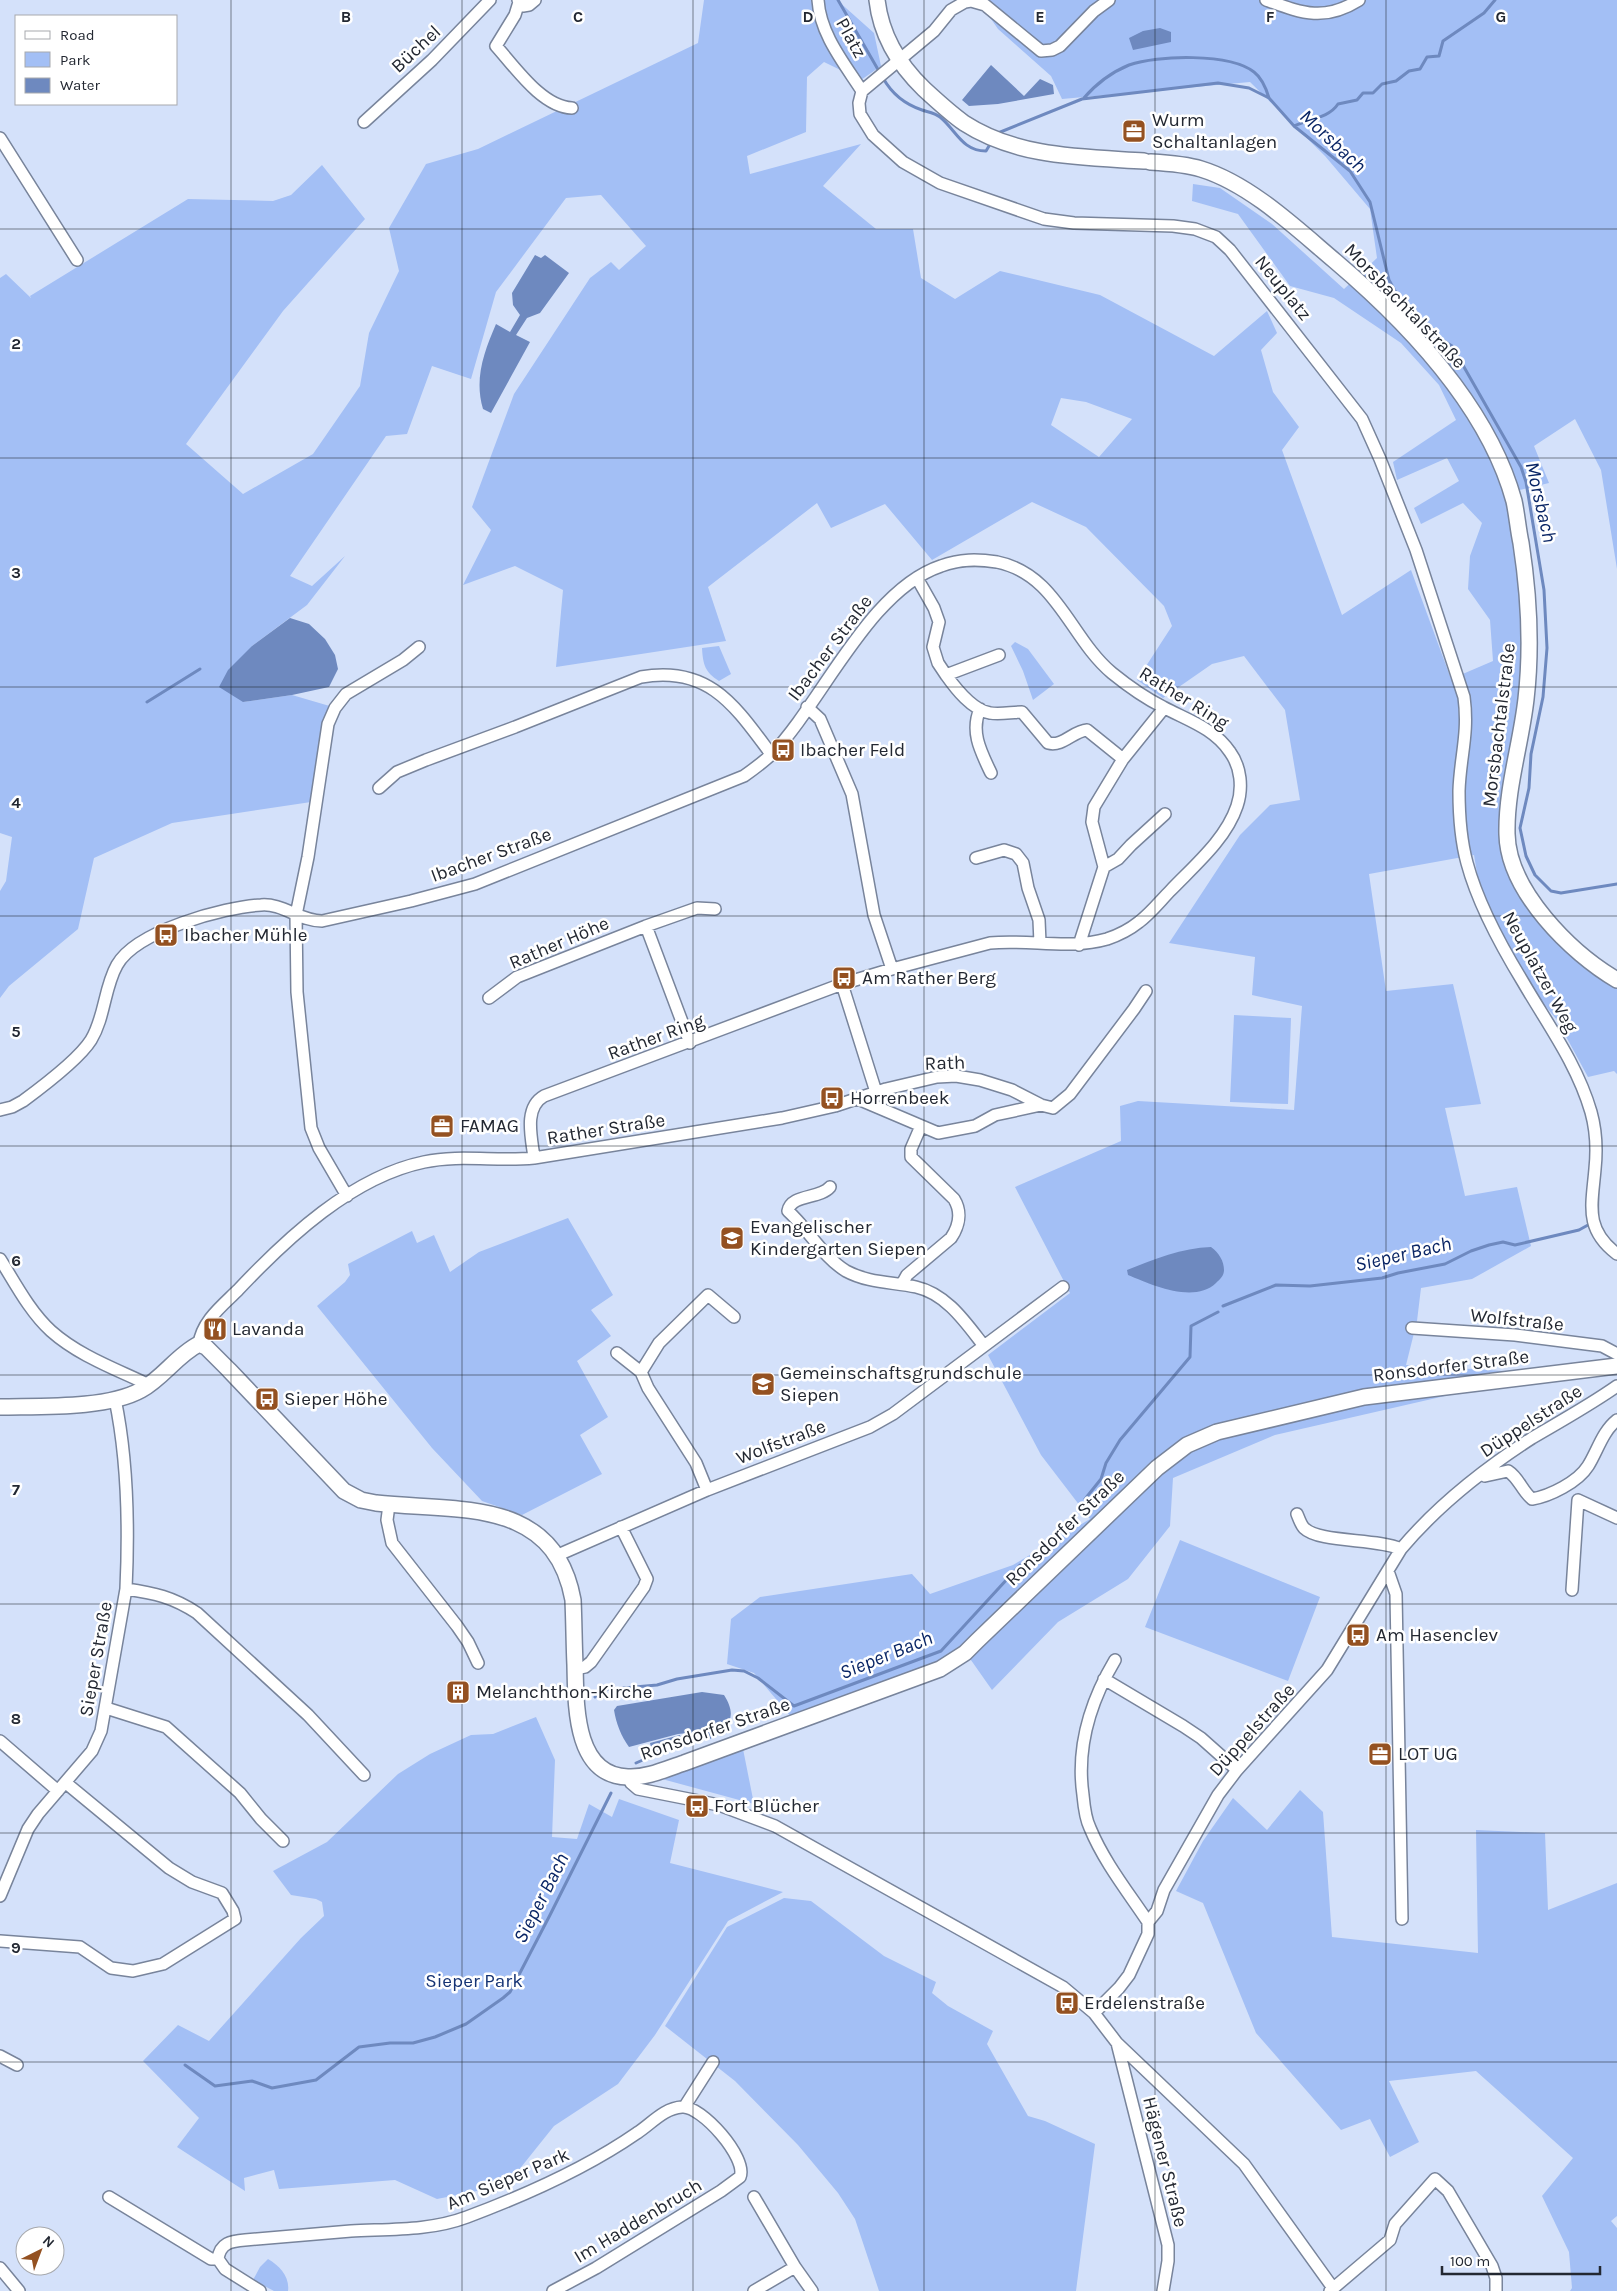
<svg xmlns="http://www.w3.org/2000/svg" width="1617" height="2291" viewBox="0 0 1617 2291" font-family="Karla,sans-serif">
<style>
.green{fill:#a3bff5;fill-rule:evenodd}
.water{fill:#6e89bf}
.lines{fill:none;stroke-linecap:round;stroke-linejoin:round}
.stream{stroke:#6e89bf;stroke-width:3}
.minor-casing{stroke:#78849b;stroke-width:14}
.major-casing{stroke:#78849b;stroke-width:18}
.minor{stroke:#fff;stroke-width:11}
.major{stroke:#fff;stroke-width:15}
.grid{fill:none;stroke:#232832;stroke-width:1;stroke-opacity:0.55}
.labels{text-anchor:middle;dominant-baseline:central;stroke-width:5;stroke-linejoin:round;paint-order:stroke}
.street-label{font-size:19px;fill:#232832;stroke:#fff}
.poi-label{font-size:19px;fill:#232832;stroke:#fff;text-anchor:start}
.park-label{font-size:19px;fill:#153374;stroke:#fff}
.water-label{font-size:20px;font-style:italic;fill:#092565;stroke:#fff}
.grid-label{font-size:16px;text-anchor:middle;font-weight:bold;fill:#232832;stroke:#fff;stroke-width:5;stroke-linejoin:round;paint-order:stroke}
</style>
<rect width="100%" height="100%" fill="#d4e1fa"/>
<path class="green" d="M704 0H837L874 33 881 66 861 80 824 62 807 77 806 132 747 156 750 174 861 144 823 186 876 229H913L921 278 955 299 1000 271 1100 295 1214 356 1267 311 1277 333 1261 350 1273 392 1299 427 1282 450 1342 615 1411 570 1451 679 1493 661 1490 620 1468 589 1470 556 1482 523 1463 503 1421 524 1414 508 1459 481 1447 458 1397 480 1393 462 1456 420 1439 385 1401 343 1334 298 1290 286 1238 214 1192 201 1193 184 1220 188 1272 224 1344 289 1377 258 1370 209 1325 156 1250 82 1062 99 1051 76 998 29 978 0H1617V569L1601 470 1575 419 1534 446 1549 483 1507 493 1513 508 1523 619 1519 710 1499 829 1506 868 1535 919 1577 959 1617 984V1074L1614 1071 1588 1077 1557 1020 1527 984 1482 903 1474 855 1369 874 1386 991 1453 984 1481 1104 1445 1108 1465 1196 1517 1187 1531 1246 1472 1279 1421 1288 1417 1321 1406 1365 1505 1371 1458 1393 1275 1435 1173 1478 1170 1526 1128 1579 1058 1622 992 1690 966 1653 792 1718 754 1673 727 1664 731 1619 760 1597 912 1574 930 1594 1013 1565 1090 1519 1041 1455 988 1355 1070 1293 1015 1187 1121 1141 1120 1106 1138 1101 1294 1110 1302 1006 1252 995 1255 957 1169 943 1240 835 1270 805 1300 800 1285 710 1244 656 1212 664 1163 698 1137 680 1172 626 1164 606 1086 527 1032 502 932 560 885 504 831 528 817 503 708 587 726 641 556 667 563 590 515 566 463 585 491 530 472 507 514 394 590 278 611 262 619 270 646 246 601 195 566 198 496 292 471 379 432 366 407 434 386 436 290 576 312 586 345 556 307 605 252 646 243 702 292 695 333 707 311 802 172 823 94 858 78 929 9 986 0 998V891L6 881 12 837 0 833V278L6 274 31 298 30 296 188 199 273 201 291 195 322 165 365 219 283 311 186 444 243 494 313 454 360 386 369 333 399 271 389 228 426 164 478 149 698 43ZM1061 398 1086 402 1132 419 1099 457 1051 425Z
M1015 642 1028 649 1054 684 1033 700 1023 671 1011 646Z
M719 646 731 674 719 681C705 672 703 665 702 648Z
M1234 1015 1291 1018 1288 1104 1230 1102Z
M568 1218 613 1295 591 1310 611 1336 577 1361 608 1417 580 1435 602 1474 522 1515 482 1501 432 1448 317 1306 345 1282 350 1275 348 1264 412 1231 417 1243 434 1235 450 1272 479 1252Z
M1180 1540 1320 1597 1288 1681 1145 1627Z
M536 1717 555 1760 552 1837 577 1839 589 1804 612 1817 619 1799 679 1820 670 1863 783 1892 728 1921 655 2035 618 2084 554 2126 518 2171 482 2190 437 2199 395 2180 279 2189 274 2170 244 2178 245 2191 177 2147 199 2118 143 2061 178 2025 209 2041 301 1938 324 1916 322 1902 316 1899 291 1895 273 1871 327 1842 398 1774 430 1754 471 1735 493 1734Z
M743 1749 754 1804 662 1779Z
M1300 1790 1323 1812 1332 1937 1478 1953 1476 1830 1545 1833 1548 1910 1617 1883V2216L1611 2221 1617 2228V2291H1570L1572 2288 1569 2252 1542 2196 1573 2158 1476 2071 1389 2081 1419 2142 1390 2157 1370 2119 1341 2130 1256 2033 1203 1903 1176 1891 1203 1841 1233 1798 1267 1830Z
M784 1898 811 1901 884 1956 936 1982 932 1993 948 2006 993 2031 987 2044 1028 2116 1045 2121 1095 2144 1076 2291H879L855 2219 838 2193 798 2145 735 2081 665 2026 727 1927Z
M268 2259C280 2266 290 2277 288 2291H274L253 2280 260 2267Z"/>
<path class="water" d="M1160 28 1171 32V42L1133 50 1129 38 1143 31Z
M991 65 1024 96 1040 79 1053 85 1054 94 998 104 969 106 962 100Z
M535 255 541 258 545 255 569 273 540 313 527 318 516 335 530 342 491 413 483 409C474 379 484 352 496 324L510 332 520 315 513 305 512 293Z
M290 618 309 624 325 639 335 655 338 669 329 687 292 695 243 702 219 687 228 670 252 646Z
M1211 1247C1219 1253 1224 1261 1224 1270 1224 1276 1220 1279 1216 1283 1194 1304 1152 1285 1128 1275L1127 1270C1154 1259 1182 1248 1211 1247Z
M702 1692 724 1695C738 1717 729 1727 710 1739L688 1733 678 1734 629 1747C621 1736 616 1723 614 1710L617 1706Z
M680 1735 682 1743 652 1751 650 1743Z"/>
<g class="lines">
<path class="stream" d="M838 0 880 73
M883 78C892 94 904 104 922 110 928 112 935 113 940 117 956 130 962 151 986 151L989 146
M1083 99C1095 85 1112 72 1129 65 1157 55 1230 53 1254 72 1262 78 1266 88 1269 98
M1294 126C1309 119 1329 118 1338 104L1357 100 1363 93H1373L1382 84 1396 81 1409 71 1420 69 1427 57 1439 56 1443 41 1484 13 1495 0
M998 133 1082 99 1218 83 1249 88 1269 98 1294 126 1350 171 1370 202 1389 280 1404 307 1430 332 1452 346 1521 467 1526 482 1544 590 1547 648 1543 697 1531 754 1529 788 1520 828 1526 856 1535 875 1551 891 1561 893 1617 884
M147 702 200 669
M1223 1306 1276 1285 1310 1286 1382 1278 1398 1273 1445 1264 1471 1251 1489 1245 1503 1242 1515 1245 1579 1230 1588 1225
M1085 1499 1101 1479 1106 1463 1120 1440 1190 1357 1191 1326 1218 1312
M595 1697 602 1690 657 1685 677 1679 732 1670 744 1671 758 1678 794 1706 941 1651 1020 1565
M636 1763 652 1756 660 1747
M185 2065 215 2086 252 2081 272 2088 316 2080 359 2047 390 2043H413L435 2037 466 2024 503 1998 510 1992 550 1915 611 1793"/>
<g class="minor-casing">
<path id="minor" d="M518 0 523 6 529 5 535 0
M818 0C820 34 844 63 862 91
M1109 0 1094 11 1060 46 1052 50 1041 51 985 5 971 1 965 2 951 10 934 31 862 91 859 103 860 114 873 135 903 162 940 183 1044 219 1074 223 1173 226 1195 229 1216 237 1230 250 1362 419 1380 459 1416 550 1464 697C1469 734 1460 757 1459 791 1459 814 1461 841 1467 863 1478 904 1501 946 1523 982 1548 1025 1577 1064 1591 1112 1596 1130 1597 1150 1595 1169 1592 1205 1584 1229 1617 1254
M1266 0C1302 13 1324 22 1359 0
M519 2 515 15 496 46C515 67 542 107 572 108
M364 122 432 60 490 0
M0 138 77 260
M917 578 934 608 939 622 933 647 938 663 946 675 999 655
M946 675C956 689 972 710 990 713 1000 715 1012 712 1022 712L1048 743C1063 747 1073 731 1087 730L1123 759 1164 708
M807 707 820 719 852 794 874 915 892 969
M980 709C970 732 981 752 991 773
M379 788 397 772 426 760 515 727 641 677C709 665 735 706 771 754
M976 858 1004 850 1016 854 1023 863 1028 888 1039 920 1040 943
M1104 867 1118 859 1131 845 1165 814
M1079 945 1104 867 1092 822 1094 807 1123 759
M842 984 876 1092
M489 998 517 977 646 926
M690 1043 646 926 697 908 715 909
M858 1099 938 1133 975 1126 995 1115 1041 1105
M0 1110 12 1107 23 1101C42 1087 79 1059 91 1040 105 1017 104 988 117 965 136 931 224 907 261 905 282 903 300 921 322 921L411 901 475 884 744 776C754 769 763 762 772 754 823 701 869 590 941 566 960 559 977 559 997 562 1057 574 1070 638 1112 673 1128 686 1145 698 1163 707 1187 720 1214 728 1230 752 1241 767 1243 788 1237 806 1226 839 1195 865 1171 890 1161 900 1151 913 1139 922 1129 930 1119 935 1107 939 1069 950 1029 939 990 943L892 969 842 984 544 1096C523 1108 532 1139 534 1158
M830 1187C820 1199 791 1194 788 1211 808 1229 823 1257 846 1271 868 1283 893 1282 916 1287 947 1294 966 1323 984 1346
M347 1196 319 1148 311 1128 297 992 296 915 308 857 328 724 335 708 346 694 403 660 419 647
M0 1259C15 1283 30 1312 51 1331 79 1356 116 1369 149 1385
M902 1284 907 1275 951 1238C959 1226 962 1212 954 1199L911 1157V1149L921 1126
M1412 1328 1515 1335 1602 1346 1617 1354
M199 1344C202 1321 222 1306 238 1290 287 1238 352 1177 424 1162 460 1154 498 1162 534 1158L782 1118 835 1106 886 1089 937 1077 956 1076 980 1080 1012 1090 1041 1105 1053 1108 1070 1094 1134 1009 1146 991
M617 1353 641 1372 648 1388 696 1463 707 1490
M641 1372 659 1343 708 1295 734 1317
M1485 1476 1508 1471C1519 1478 1522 1491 1532 1499 1550 1496 1578 1482 1588 1466 1598 1450 1602 1432 1617 1420
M389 1505 387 1520 392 1543 457 1626 468 1642 478 1663
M1297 1514C1299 1519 1301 1525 1304 1528 1319 1543 1377 1538 1401 1549
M558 1555 707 1490 870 1427 893 1414 1063 1287
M1388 1571 1396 1594 1402 1919
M126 1589C154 1593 173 1597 197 1613L308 1715 364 1775
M1572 1590 1578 1500 1617 1518
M1115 1660C1090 1702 1076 1746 1083 1795 1084 1806 1085 1818 1090 1828 1104 1862 1128 1892 1148 1922
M575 1669 585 1667 591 1662 644 1587 647 1579 621 1527
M1104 1679 1183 1726 1201 1738 1237 1770
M106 1708 166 1727 240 1793 261 1819 283 1841
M0 1741 58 1791
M628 1777 631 1783 638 1789 719 1805 775 1826 1063 1987 1094 2013 1117 2043 1244 2164 1333 2288
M0 1896 28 1829 38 1814 92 1751 101 1731 126 1589C129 1525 128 1461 115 1399
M0 1941 80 1947 111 1968 133 1971 163 1964 235 1919 233 1911 222 1893 192 1882 169 1868 66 1783
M1094 2013 1119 1988 1129 1975 1148 1934V1922L1157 1911 1164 1890 1218 1795 1237 1770 1327 1670 1401 1549C1438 1505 1484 1469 1532 1438 1561 1421 1590 1405 1617 1386
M1117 2043 1168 2245V2261L1163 2291
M0 2056 17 2065
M685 2106 713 2062
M109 2197 211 2259H218
M754 2197 795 2267
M0 2268 19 2291
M260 2291 225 2269 218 2259C220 2243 231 2241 245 2240 280 2237 316 2234 351 2231 390 2229 430 2231 467 2217 526 2195 585 2169 637 2133 651 2124 664 2108 682 2107 701 2105 748 2158 740 2177L721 2191 596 2268 553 2291
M754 2291 795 2267 812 2291
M1330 2291 1390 2240 1395 2224 1435 2179 1448 2191 1492 2266 1496 2278V2291"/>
</g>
<g class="major-casing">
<path id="major" d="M877 0C881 35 898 64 924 89 937 101 950 113 964 123 1018 158 1083 157 1144 161
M1150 162C1167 163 1185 164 1201 169 1250 184 1296 228 1335 261 1408 323 1488 406 1514 501 1517 515 1518 529 1521 543 1529 595 1532 647 1526 699 1521 744 1506 789 1507 834 1508 891 1571 953 1617 980
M0 1407C40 1406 107 1409 141 1390 163 1378 177 1355 199 1344L206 1347 229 1370 344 1491 361 1500 376 1503C457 1512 554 1496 573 1600 574 1622 574 1643 575 1665 576 1704 574 1776 628 1777 647 1778 666 1769 684 1763L940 1669 965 1653 977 1641 1157 1468 1187 1445 1217 1432 1364 1397 1617 1366"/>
</g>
<use href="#minor" class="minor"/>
<use href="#major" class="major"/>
</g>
<path class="grid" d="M231 0V2291M462 0V2291M693 0V2291M924 0V2291M1155 0V2291M1386 0V2291M0 229H1617M0 458H1617M0 687H1617M0 916H1617M0 1146H1617M0 1375H1617M0 1604H1617M0 1833H1617M0 2062H1617"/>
<defs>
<g id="office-square" transform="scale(1.25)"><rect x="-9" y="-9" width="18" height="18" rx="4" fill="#945121" stroke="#fff"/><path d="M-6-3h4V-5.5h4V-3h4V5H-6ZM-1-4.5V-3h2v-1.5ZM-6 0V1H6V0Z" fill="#fff"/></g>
<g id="bus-square" transform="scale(1.25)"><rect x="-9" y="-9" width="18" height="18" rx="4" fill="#945121" stroke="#fff"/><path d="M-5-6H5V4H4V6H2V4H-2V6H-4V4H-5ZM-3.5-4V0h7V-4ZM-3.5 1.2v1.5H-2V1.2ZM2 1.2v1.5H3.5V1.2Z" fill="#fff"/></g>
<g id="school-square" transform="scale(1.25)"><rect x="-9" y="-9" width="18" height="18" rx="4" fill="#945121" stroke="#fff"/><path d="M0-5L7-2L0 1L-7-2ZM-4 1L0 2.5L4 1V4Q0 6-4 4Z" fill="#fff"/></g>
<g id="restaurant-square" transform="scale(1.25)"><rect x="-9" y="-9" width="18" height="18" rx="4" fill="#945121" stroke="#fff"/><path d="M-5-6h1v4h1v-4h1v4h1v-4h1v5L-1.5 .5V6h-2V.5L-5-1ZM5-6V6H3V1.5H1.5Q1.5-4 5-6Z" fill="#fff"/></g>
<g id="building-square" transform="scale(1.25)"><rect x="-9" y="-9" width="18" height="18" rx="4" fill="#945121" stroke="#fff"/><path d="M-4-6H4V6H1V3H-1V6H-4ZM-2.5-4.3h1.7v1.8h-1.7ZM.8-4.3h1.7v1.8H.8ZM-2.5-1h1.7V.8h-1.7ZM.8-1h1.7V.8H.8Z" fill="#fff"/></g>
</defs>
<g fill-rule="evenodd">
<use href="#office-square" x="1134" y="131"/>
<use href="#bus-square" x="783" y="750"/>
<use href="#bus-square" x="166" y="935"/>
<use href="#bus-square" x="844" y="978"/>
<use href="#bus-square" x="832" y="1098"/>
<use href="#office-square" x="442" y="1126"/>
<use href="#school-square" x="732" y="1238"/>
<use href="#restaurant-square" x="215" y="1329"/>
<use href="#school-square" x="763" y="1384"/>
<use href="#bus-square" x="267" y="1399"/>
<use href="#bus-square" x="1358" y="1635"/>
<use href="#building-square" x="458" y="1692"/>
<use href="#office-square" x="1380" y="1754"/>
<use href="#bus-square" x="697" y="1806"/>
<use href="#bus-square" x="1067" y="2003"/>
</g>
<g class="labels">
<g class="street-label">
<text transform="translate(851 38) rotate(61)">Platz</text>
<text transform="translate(416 49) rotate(-43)">Büchel</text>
<text transform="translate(1283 288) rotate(51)">Neuplatz</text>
<text transform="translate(1405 306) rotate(46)">Morsbachtalstraße</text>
<text transform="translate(830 648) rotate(-53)">Ibacher Straße</text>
<text transform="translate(1184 698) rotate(32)">Rather Ring</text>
<text transform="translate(1499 725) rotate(-83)">Morsbachtalstraße</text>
<text transform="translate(491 855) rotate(-20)">Ibacher Straße</text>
<text transform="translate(559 943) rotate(-23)">Rather Höhe</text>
<text transform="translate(1540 972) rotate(61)">Neuplatzer Weg</text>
<text transform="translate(656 1037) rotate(-20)">Rather Ring</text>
<text transform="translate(945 1063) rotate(-2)">Rath</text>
<text transform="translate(606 1129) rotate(-9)">Rather Straße</text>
<text transform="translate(1517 1320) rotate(6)">Wolfstraße</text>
<text transform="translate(1451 1366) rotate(-7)">Ronsdorfer Straße</text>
<text transform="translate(1531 1421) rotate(-33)">Düppelstraße</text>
<text transform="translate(781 1442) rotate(-21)">Wolfstraße</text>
<text transform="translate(1065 1528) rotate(-44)">Ronsdorfer Straße</text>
<text transform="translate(96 1659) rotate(-80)">Sieper Straße</text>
<text transform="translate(715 1729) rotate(-19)">Ronsdorfer Straße</text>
<text transform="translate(1252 1730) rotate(-48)">Düppelstraße</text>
<text transform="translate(1165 2162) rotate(76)">Hägener Straße</text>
<text transform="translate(508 2179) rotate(-23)">Am Sieper Park</text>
<text transform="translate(638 2221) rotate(-31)">Im Haddenbruch</text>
</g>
<g class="poi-label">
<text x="1152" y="120">Wurm<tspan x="1152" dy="22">Schaltanlagen</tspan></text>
<text x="800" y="750">Ibacher Feld</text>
<text x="184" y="935">Ibacher Mühle</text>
<text x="862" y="978">Am Rather Berg</text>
<text x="850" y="1098">Horrenbeek</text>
<text x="460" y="1126">FAMAG</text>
<text x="750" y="1227">Evangelischer<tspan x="750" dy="22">Kindergarten Siepen</tspan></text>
<text x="232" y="1329">Lavanda</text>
<text x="780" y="1373">Gemeinschaftsgrundschule<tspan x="780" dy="22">Siepen</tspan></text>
<text x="284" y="1399">Sieper Höhe</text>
<text x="1376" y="1635">Am Hasenclev</text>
<text x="476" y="1692">Melanchthon-Kirche</text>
<text x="1398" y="1754">LOT UG</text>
<text x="714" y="1806">Fort Blücher</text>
<text x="1084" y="2003">Erdelenstraße</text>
</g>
<g class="park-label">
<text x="474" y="1981">Sieper Park</text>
</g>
<g class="water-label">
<text transform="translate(1333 141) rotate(43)">Morsbach</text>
<text transform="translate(1541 502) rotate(77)">Morsbach</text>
<text transform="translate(1403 1254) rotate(-13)">Sieper Bach</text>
<text transform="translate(886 1655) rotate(-22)">Sieper Bach</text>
<text transform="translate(541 1898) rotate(-63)">Sieper Bach</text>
</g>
</g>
<g class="grid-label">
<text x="346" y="22">B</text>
<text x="578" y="22">C</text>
<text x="808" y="22">D</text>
<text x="1040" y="22">E</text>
<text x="1270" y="22">F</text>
<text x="1501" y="22">G</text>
<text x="16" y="349">2</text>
<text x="16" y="578">3</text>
<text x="16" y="808">4</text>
<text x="16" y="1037">5</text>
<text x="16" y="1266">6</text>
<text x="16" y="1495">7</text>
<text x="16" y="1724">8</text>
<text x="16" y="1953">9</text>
</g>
<rect x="15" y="15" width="162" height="90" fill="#ffffff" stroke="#a7a9ad"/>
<rect x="25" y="31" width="25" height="8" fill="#ffffff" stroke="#a7a9ad"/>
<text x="60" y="40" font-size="15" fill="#232832">Road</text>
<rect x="25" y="52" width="25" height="15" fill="#a3bff5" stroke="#a7a9ad"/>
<text x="60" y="65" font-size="15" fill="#232832">Park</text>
<rect x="25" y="78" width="25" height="15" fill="#6e89bf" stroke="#a7a9ad"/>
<text x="60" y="90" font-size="15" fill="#232832">Water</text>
<g transform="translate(40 2251) rotate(42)"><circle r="24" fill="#ffffff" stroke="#a7a9ad"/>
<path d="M0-4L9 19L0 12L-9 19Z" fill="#945121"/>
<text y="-8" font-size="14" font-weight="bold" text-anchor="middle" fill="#232832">N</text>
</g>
<path d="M1442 2266v8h158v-8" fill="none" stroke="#232832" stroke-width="2.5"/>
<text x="1450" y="2266" font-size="15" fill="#232832" stroke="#ffffff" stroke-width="4" paint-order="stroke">100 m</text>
</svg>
